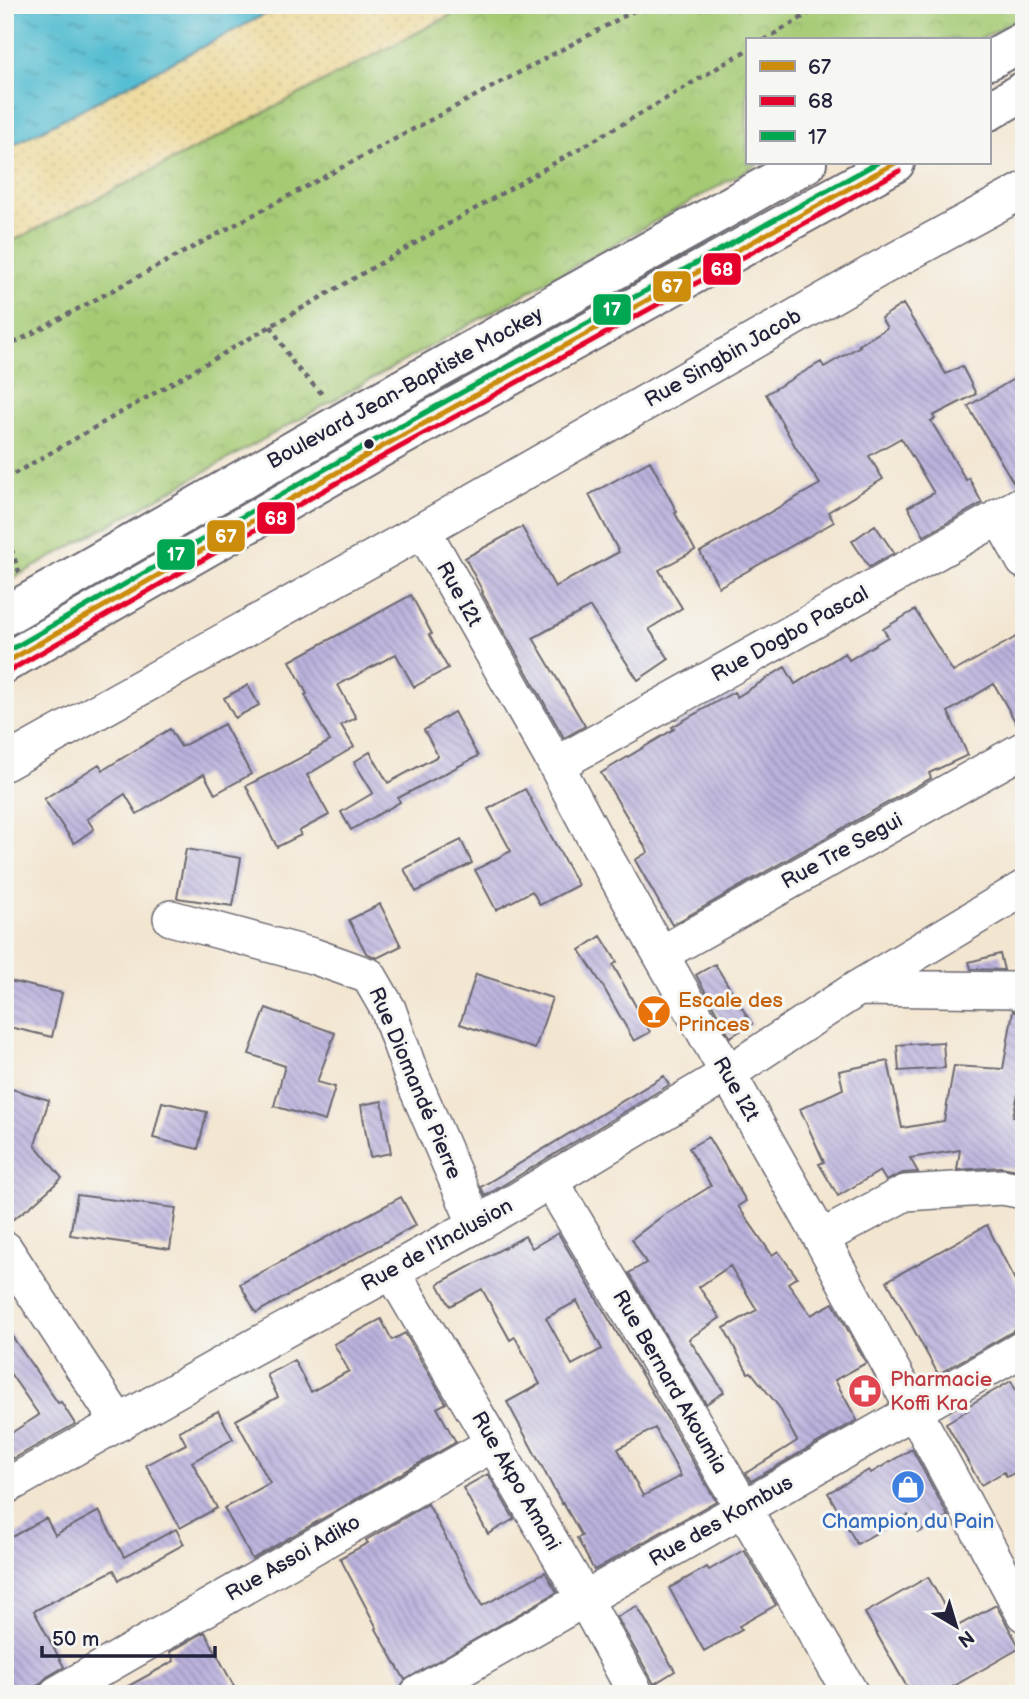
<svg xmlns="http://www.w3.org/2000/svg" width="1029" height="1699" viewBox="0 0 1029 1699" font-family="'Balsamiq Sans',sans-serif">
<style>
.sand{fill:url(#sand-dots);stroke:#887e6c;stroke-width:2}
.park{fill:url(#park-crowns);stroke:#647657;stroke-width:2}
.water{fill:url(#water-ripples);stroke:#3b7086;stroke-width:2}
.building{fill:url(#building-back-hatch);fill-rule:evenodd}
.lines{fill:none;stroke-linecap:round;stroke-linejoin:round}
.minor-casing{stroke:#6b6770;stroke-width:38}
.highway-casing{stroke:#6b6770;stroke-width:42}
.path{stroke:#6b6770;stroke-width:4.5;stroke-dasharray:5 5;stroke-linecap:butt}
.minor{stroke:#fff;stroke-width:35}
.highway{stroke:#fff;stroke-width:38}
.bus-1-casing{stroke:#f6f6f2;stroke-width:10}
.bus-2-casing{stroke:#f6f6f2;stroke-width:10}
.bus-3-casing{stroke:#f6f6f2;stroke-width:10}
.bus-1{stroke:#cc8c0c;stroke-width:5}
.bus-2{stroke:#e4002b;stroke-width:5}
.bus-3{stroke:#00a651;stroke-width:5}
.bus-dot{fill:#22223b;stroke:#f6f6f2;stroke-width:2.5}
.labels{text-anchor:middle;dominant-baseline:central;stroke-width:6;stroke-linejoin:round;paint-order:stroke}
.street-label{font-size:21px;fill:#22223b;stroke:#f6f6f2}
.food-label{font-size:21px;fill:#c56008;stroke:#f6f6f2;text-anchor:start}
.health-label{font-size:21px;fill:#be3a42;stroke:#f6f6f2;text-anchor:start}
.shop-label{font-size:21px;fill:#366cbe;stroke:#f6f6f2}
.line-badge{stroke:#f6f6f2;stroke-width:2.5}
.badge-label{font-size:19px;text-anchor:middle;font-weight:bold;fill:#fff}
</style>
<defs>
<pattern id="sand-dots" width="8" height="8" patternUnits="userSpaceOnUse" patternTransform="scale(1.75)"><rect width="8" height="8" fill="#eeda9e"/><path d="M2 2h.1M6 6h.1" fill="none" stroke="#ccbb89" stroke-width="1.8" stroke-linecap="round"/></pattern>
<pattern id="park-crowns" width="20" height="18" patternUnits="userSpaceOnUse" patternTransform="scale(1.75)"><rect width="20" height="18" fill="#a5ca73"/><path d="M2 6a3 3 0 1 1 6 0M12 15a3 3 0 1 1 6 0" fill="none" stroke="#8ead64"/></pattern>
<pattern id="water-ripples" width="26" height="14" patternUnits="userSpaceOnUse" patternTransform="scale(1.75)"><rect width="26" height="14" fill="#54bdd1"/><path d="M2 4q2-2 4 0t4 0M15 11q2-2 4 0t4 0" fill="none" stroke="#4599ab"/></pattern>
<pattern id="building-back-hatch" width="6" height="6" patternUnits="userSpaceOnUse" patternTransform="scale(1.75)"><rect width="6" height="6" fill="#bbb2dd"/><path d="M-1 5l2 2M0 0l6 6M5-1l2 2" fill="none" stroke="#9890b4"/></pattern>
</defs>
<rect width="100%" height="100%" fill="#f6f6f2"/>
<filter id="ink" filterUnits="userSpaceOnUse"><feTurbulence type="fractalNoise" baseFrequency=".0143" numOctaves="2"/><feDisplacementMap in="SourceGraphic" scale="14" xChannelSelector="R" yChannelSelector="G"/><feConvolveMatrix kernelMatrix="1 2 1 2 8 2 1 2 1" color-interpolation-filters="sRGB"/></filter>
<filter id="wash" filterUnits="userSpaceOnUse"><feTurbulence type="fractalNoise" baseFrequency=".00686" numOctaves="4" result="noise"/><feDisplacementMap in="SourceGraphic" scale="28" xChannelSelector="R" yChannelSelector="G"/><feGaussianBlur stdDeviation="1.57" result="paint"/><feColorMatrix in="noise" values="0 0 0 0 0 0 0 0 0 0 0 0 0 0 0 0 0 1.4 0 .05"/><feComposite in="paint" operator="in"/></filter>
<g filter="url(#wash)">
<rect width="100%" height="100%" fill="#f3e6d1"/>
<path class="sand" d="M283 5H470L189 152 5 245V149Z"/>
<path class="park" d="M470 5H1024V16L979 40H747V163H760L5 583V245L189 152Z"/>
<path class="water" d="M5 5H283L5 149Z"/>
<g id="blocks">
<path class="building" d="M903 304 946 374 962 366 976 394 933 416 935 419 931 421 966 480 969 478 982 503 924 536 908 507 934 493 901 438 869 456 883 479 828 512 834 522 719 587 700 552 820 484 796 448 766 394 821 362 824 367 860 346 859 345 887 328 881 318Z
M1024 373V483L1015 485 968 406Z
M650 461 677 512 675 513 695 550 659 570 682 608 649 629 669 659 638 680 590 607 533 638 585 726 564 738 482 593 483 592 465 558 522 527 555 587 619 552 589 495Z
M875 525 894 553 869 567 852 541Z
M411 595 432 634 429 635 448 668 414 687 396 654 338 685 356 718 341 725 354 747 307 775 329 815 299 831 301 835 277 847 246 786 310 753V752L330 741 305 695 307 694 290 661Z
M915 610 953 672 1018 636 1024 646V729L1020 730 994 684 948 712 968 755 929 773 931 778 672 925 635 860 648 852 601 773 674 729 672 727 734 692 737 697 785 667 795 684 845 653 849 660 888 637 883 629Z
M248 685 259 705 235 718 224 698Z
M454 712 478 756 398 798 400 802 351 830 341 812 373 793 354 762 370 752 388 783 438 756 424 730Z
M224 724 251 774 215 794 204 774 137 814 125 794 87 819 94 829 74 843 44 799 99 764 103 770 170 729 181 747Z
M525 789 578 885 540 905 532 891 496 910 475 870 511 851 488 809Z
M461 840 472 863 416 892 404 869Z
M186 849 241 858 233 906 177 898Z
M380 904 401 946 377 958 366 953 349 920Z
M601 936 617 962 613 965 650 1032 634 1041 604 988 580 950Z
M1000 954 1004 970 971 969 969 962Z
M715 964 752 1024 730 1037 696 975Z
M476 974 552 998 535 1049 460 1024Z
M5 980 62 993 52 1037 5 1026Z
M266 1008 335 1033 317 1082 335 1087 325 1121 274 1106 285 1066 249 1054Z
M1013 1011 1024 1014V1069L1013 1116 1024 1118V1171L1001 1167 957 1170 960 1150 910 1158 918 1172 903 1173 886 1181 880 1171 838 1196 819 1164 824 1162 800 1109 843 1089 839 1071 888 1061 902 1128 944 1121 954 1066 1003 1069Z
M943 1042 945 1068 899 1071 897 1045Z
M664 1076 669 1085 485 1196 481 1187Z
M5 1087 49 1100 35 1145 62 1178 31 1206 5 1225Z
M382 1101 391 1153 370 1157 361 1105Z
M162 1102 207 1112 198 1149 153 1138Z
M708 1137 746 1201 738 1206 772 1255 778 1251 797 1277 788 1283 811 1315 833 1303 866 1363 835 1380 857 1420 751 1481 746 1473 797 1441 779 1407 751 1372 748 1373 724 1328 757 1310 730 1266 699 1287 720 1318 689 1339 724 1392 706 1404 629 1273 646 1263 632 1239 661 1217 711 1186 689 1148Z
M77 1195 176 1208 170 1249 70 1235Z
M401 1197 416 1225 256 1313 240 1284Z
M987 1225 1024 1298V1328L1014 1331 938 1374 887 1281Z
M558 1233 716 1501 594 1570 577 1538 582 1536 563 1503 562 1504 507 1402 540 1384 515 1337 510 1340 482 1289 450 1306 438 1284 525 1236 532 1248ZM577 1301 602 1349 572 1365 546 1318ZM655 1428 681 1476 643 1496 618 1449Z
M381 1319 392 1340 405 1333 446 1403 437 1408 456 1442 252 1559 224 1508 270 1483 236 1420 278 1397 267 1375 294 1360 311 1392 349 1371 334 1344Z
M5 1326 58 1403 61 1402 75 1424 13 1459 5 1447V1437L39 1415 5 1366Z
M1011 1381 1024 1404V1467L1007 1477 1004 1472 981 1485 946 1423 968 1410 966 1407Z
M218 1411 233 1439 192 1462 217 1508 180 1528 146 1465 186 1444 179 1431Z
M912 1449 948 1516 918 1533 908 1515 857 1544 828 1493 869 1470 871 1473Z
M488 1474 514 1519 488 1534 463 1488Z
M428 1504 482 1606 545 1572 557 1592 405 1680 376 1629 377 1628 340 1558 368 1543 366 1540Z
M99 1511 124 1557 176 1529 184 1544 119 1580 114 1570 34 1611 64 1667 47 1677 40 1684 22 1694H5V1541L46 1518 55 1535Z
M744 1550 776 1605 739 1626 742 1630 704 1651 669 1588 707 1567 709 1570Z
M928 1577 956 1627 996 1605 1020 1648 940 1694H911L865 1613Z
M637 1606 675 1671 654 1684 617 1617Z
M205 1632 238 1694H114L174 1661 170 1652Z"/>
</g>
</g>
<g filter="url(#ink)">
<use href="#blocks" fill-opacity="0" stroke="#6b6770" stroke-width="2"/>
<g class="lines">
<g class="minor-casing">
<path id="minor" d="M999 516 1024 561
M423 530 556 765 597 842 821 1238 1024 1614
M5 763 423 530 879 269 1024 190
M556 765 1024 503
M171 918 313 956 369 976 388 1009 412 1077 476 1225
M661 954 1024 749
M858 988 1014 990 1024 994
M550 1180 643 1335 851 1694
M821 1238 905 1193 1002 1187 1024 1191
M5 1249 119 1423
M392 1271 584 1598 636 1694
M5 1487 237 1356 476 1225 727 1074 858 988 1024 888
M57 1694 494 1443
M418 1694 1024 1348"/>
</g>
<g class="highway-casing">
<path id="highway" d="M989 60 1024 41
M989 111 1024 91
M5 616 350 418 807 163
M5 663 378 449 895 163"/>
</g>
<path class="path" d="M764 40 823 5
M271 326 295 366 325 397
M5 348 645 5
M5 479 652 107 747 50
M5 530 20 575"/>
<use href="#minor" class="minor"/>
<use href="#highway" class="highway"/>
<g class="bus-1-casing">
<path id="bus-1" d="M5 663 378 449 895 163"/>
</g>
<g class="bus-2-casing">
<path id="bus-2" d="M9 671 382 457 899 171"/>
</g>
<g class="bus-3-casing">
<path id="bus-3" d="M5 653 374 441 877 163"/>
</g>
<use href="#bus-1" class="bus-1"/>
<use href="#bus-2" class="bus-2"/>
<use href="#bus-3" class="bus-3"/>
</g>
</g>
<defs>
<g id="bar-disc" transform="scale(1.75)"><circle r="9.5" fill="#e8710a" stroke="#f6f6f2"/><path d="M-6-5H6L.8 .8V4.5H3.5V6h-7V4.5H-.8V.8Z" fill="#fff"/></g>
<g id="pharmacy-disc" transform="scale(1.75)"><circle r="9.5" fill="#e0444e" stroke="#f6f6f2"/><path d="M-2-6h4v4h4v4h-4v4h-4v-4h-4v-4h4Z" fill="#fff"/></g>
<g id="shop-disc" transform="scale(1.75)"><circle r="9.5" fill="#3f7fe0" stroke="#f6f6f2"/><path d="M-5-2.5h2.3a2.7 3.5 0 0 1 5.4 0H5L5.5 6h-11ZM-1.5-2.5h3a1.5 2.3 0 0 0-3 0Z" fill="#fff"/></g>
</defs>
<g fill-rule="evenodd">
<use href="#bar-disc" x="654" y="1012"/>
<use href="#pharmacy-disc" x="865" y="1391"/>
<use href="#shop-disc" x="908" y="1487"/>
</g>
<circle class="bus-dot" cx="369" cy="444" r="6"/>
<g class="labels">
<g class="street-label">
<text transform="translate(723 358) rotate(-30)">Rue Singbin Jacob</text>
<text transform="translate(405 388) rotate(-29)">Boulevard Jean-Baptiste Mockey</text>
<text transform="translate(459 594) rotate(61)">Rue I2t</text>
<text transform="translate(790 634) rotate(-29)">Rue Dogbo Pascal</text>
<text transform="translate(842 851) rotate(-29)">Rue Tre Segui</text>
<text transform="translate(415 1083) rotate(67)">Rue Diomandé Pierre</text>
<text transform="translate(736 1089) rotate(60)">Rue I2t</text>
<text transform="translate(437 1245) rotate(-29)">Rue de l'Inclusion</text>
<text transform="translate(670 1382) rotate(60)">Rue Bernard Akoumia</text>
<text transform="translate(516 1481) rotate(60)">Rue Akpo Amani</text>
<text transform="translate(721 1521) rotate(-30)">Rue des Kombus</text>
<text transform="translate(293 1558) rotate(-30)">Rue Assoi Adiko</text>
</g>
<g class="food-label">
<text x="678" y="1000">Escale des<tspan x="678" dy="24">Princes</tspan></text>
</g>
<g class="health-label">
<text x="890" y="1379">Pharmacie<tspan x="890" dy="24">Koffi Kra</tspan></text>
</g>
<g class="shop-label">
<text x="908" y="1521">Champion du Pain</text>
</g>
</g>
<g class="line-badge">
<rect x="702" y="252" width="40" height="34" rx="7" fill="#e4002b"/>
<rect x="652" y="270" width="40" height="33" rx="7" fill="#cc8c0c"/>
<rect x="592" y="293" width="40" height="33" rx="7" fill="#00a651"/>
<rect x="256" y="501" width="40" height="34" rx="7" fill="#e4002b"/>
<rect x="206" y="519" width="40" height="34" rx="7" fill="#cc8c0c"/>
<rect x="156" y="538" width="40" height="33" rx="7" fill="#00a651"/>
</g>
<g class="badge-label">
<text x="722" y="276">68</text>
<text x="672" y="293">67</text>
<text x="612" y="316">17</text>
<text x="276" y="525">68</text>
<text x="226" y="543">67</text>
<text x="176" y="561">17</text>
</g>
<rect width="1029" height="1699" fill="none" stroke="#f6f6f2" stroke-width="28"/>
<rect x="746" y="38" width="245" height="126" fill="#f6f6f2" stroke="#a1a1a9" stroke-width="2"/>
<rect x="760" y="61" width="35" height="10" fill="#cc8c0c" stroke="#a1a1a9" stroke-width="2"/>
<text x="808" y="74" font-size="21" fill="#22223b">67</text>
<rect x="760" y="96" width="35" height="10" fill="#e4002b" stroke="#a1a1a9" stroke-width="2"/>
<text x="808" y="108" font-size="21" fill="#22223b">68</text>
<rect x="760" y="131" width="35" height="10" fill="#00a651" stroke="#a1a1a9" stroke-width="2"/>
<text x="808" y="144" font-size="21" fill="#22223b">17</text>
<g transform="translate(956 1626) rotate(142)" stroke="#f6f6f2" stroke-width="5" paint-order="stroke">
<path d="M0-5L12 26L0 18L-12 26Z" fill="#22223b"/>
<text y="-10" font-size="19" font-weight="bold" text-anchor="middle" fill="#22223b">N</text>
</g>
<path d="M42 1646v10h173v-10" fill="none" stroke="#22223b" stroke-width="3.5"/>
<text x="52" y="1646" font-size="21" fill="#22223b" stroke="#f6f6f2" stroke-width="5" paint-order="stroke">50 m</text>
</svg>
